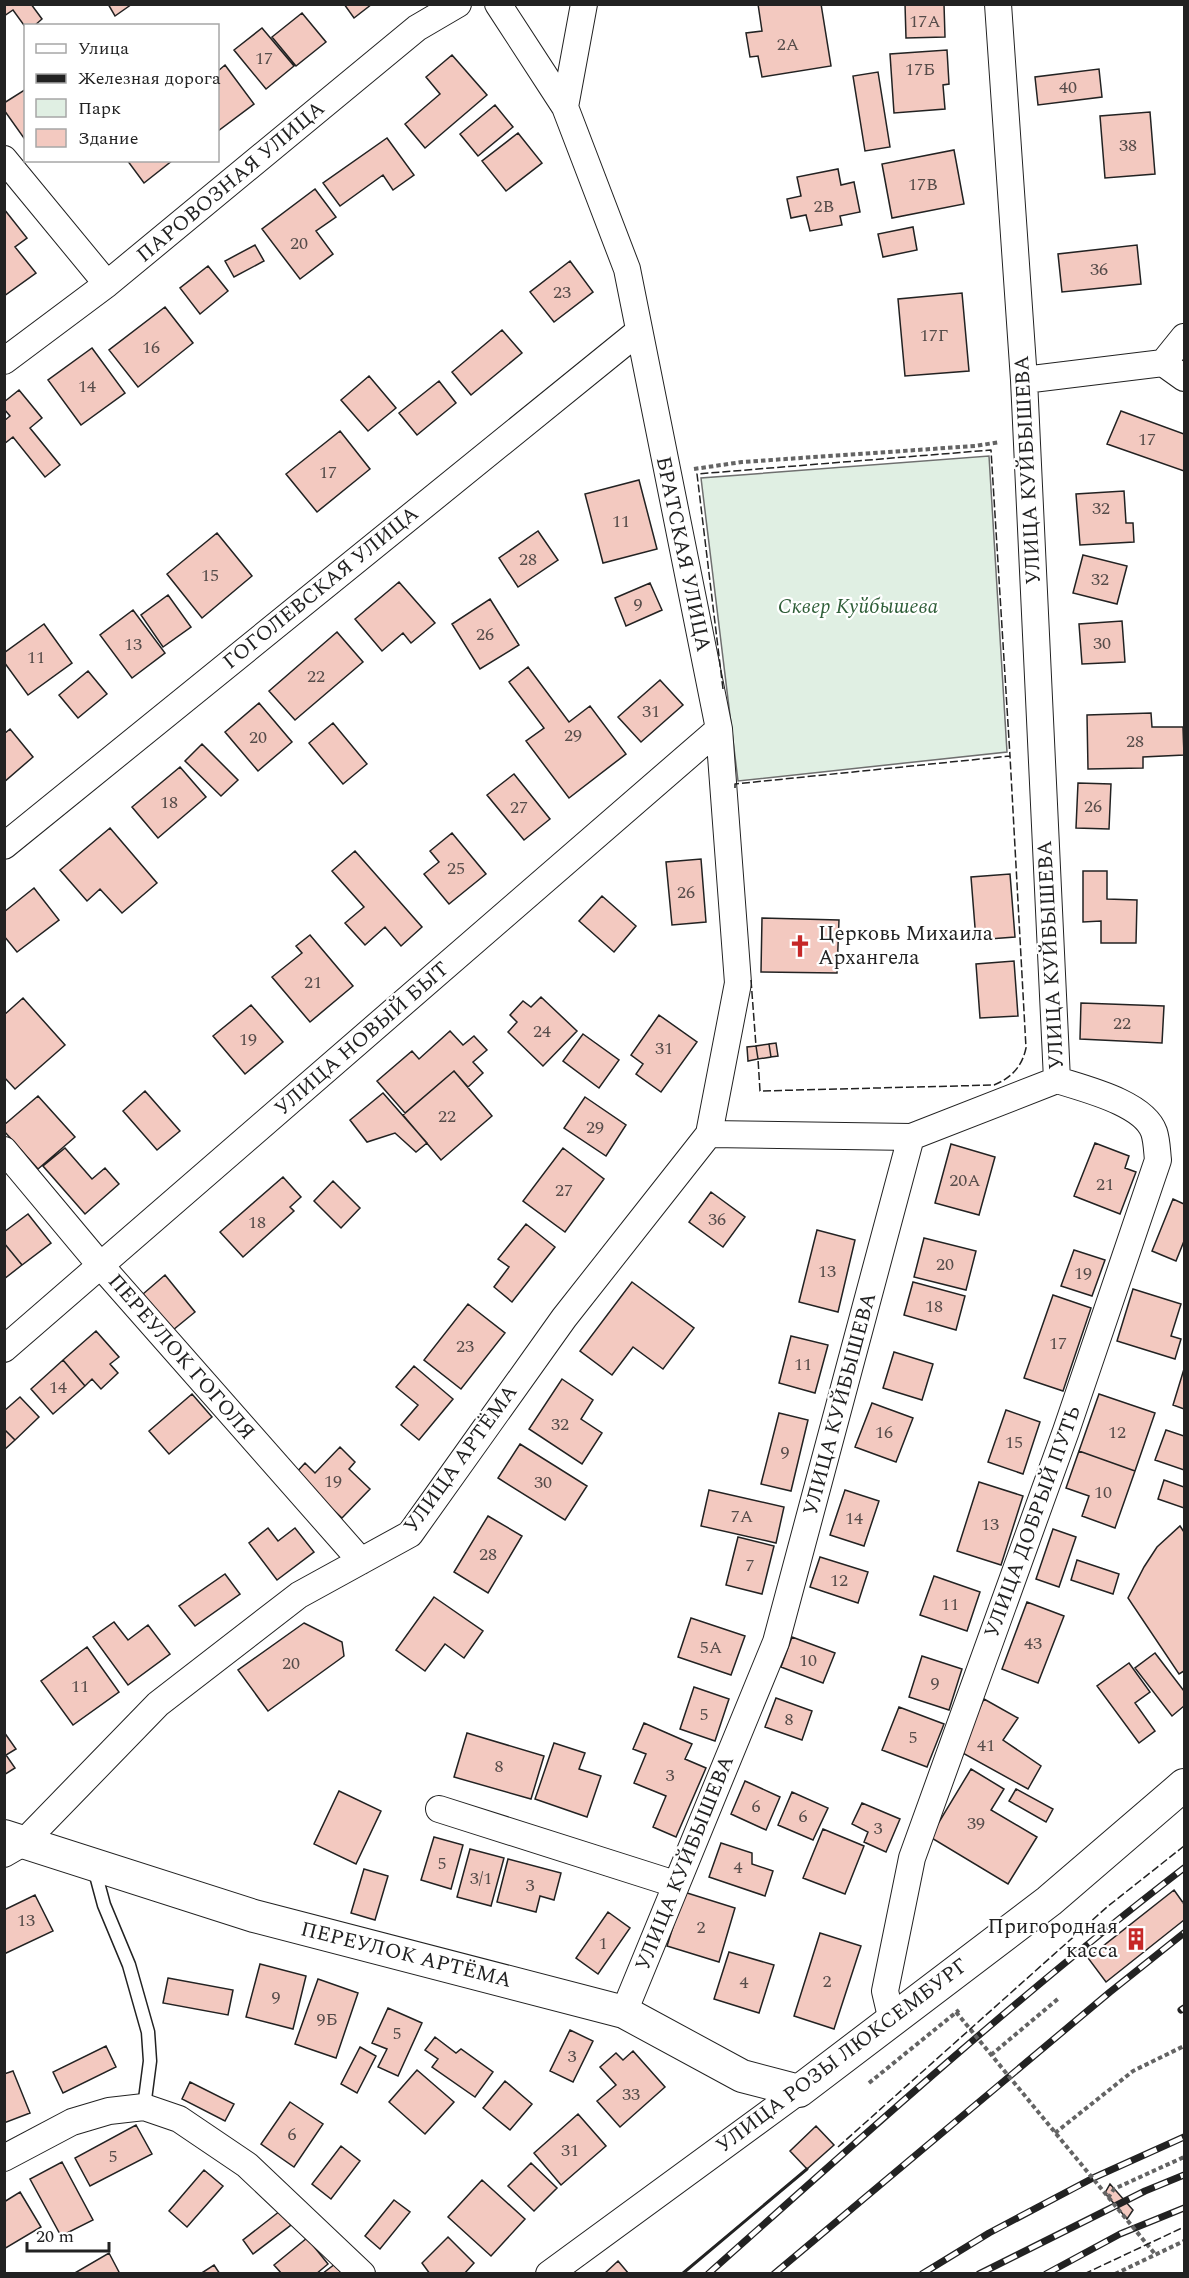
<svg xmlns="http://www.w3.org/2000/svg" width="1189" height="2278" viewBox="0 0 1189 2278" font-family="Spectral,serif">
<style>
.green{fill:#e0efe3;stroke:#6f6f6f;stroke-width:1.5}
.building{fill:#f3c9c0;stroke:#222;stroke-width:1.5}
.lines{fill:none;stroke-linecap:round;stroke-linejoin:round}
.service-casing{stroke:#222;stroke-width:15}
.minor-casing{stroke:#222;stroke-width:28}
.tertiary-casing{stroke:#222;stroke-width:34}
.path{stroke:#646464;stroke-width:4;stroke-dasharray:4.5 3;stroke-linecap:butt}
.service{stroke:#fff;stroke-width:12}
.minor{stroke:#fff;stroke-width:26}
.tertiary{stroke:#fff;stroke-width:32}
.rail-casing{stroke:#222;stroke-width:7}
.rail{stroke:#fff;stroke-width:4.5;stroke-dasharray:14;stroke-linecap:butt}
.path-bridge{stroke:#646464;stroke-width:4;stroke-dasharray:4.5 3;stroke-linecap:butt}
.fence{stroke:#222;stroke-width:1.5;stroke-dasharray:8 3;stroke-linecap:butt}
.wall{stroke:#222;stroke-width:3}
.labels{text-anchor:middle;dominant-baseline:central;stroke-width:4.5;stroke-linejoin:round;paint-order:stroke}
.number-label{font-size:18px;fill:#564c4a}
.street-label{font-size:21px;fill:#222;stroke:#fff}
.park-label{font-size:21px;font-style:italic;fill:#2f5e38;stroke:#fff}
.poi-label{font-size:21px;fill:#222;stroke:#fff;text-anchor:start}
</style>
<rect width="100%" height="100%" fill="#fff"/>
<path class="green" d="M989 456 1007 752 738 781 701 478Z"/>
<path class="building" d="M4 4H31L42 19 34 26H26V28L13 10 4 16Z
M108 4H132L115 16Z
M344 4H372L354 18Z
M758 4H821L831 66 762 77 758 56 750 57 746 33 762 31Z
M905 4H944L945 37 906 38Z
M302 13 326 42 296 66 272 37Z
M262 28 294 66 266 89 234 50Z
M947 50 949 84 943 85 945 109 894 113 890 54Z
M452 55 487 95 425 148 405 124 440 94 426 77Z
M225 65 254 104 218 131V71Z
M1099 69 1102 97 1038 105 1035 77Z
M878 72 890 147 865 151 853 76Z
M26 89V141L4 110V103Z
M495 105 513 127 478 156 460 134Z
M1150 112 1155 174 1105 178 1100 116Z
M518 133 542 163 506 191 482 161Z
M387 138 414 175 393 190 383 175 340 206 323 183Z
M954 150 964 204 892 218 882 164Z
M127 160H173L144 183Z
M838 169 841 185 854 182 860 212 840 216 842 225 810 231 806 215 791 218 787 199 801 196 797 177Z
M315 189 336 217 316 231 333 254 300 279 262 229Z
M4 209 27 238 15 247 36 273 4 296Z
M913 227 917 250 883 257 878 234Z
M255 245 264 261 234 277 225 261Z
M1137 245 1141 284 1062 292 1058 254Z
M570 261 593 292 554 322 530 292Z
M208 266 228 291 200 314 180 288Z
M962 293 969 371 905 376 898 299Z
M165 307 193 343 138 387 109 350Z
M502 330 522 353 471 395 452 372Z
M92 348 125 393 81 425 48 380Z
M369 376 396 408 368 431 341 400Z
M439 381 456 403 417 435 399 413Z
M19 390 42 418 30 428 60 465 45 477 13 437 4 444V421L10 416 4 409V402Z
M1121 411 1184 434V471L1107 444Z
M340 431 370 469 317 512 286 474Z
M639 480 657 549 603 563 585 494Z
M1124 491 1126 523H1133L1134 542 1080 545 1076 494Z
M538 531 558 560 518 587 499 558Z
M217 533 252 576 202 618 167 574Z
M1083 555 1127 566 1117 604 1073 593Z
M399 582 435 623 411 643 403 633 382 651 355 619Z
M650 583 662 610 626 626 615 598Z
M168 595 191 627 163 647 141 615Z
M490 599 519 645 480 669 452 624Z
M133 610 165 653 132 678 100 635Z
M1122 621 1125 662 1082 664 1079 624Z
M44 624 72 663 28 695 4 662V653Z
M337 632 363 662 295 720 269 691Z
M528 667 569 722 590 706 626 754 569 798 526 741 544 728 509 682Z
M88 671 107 694 78 718 59 695Z
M660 680 683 705 641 742 618 717Z
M259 703 292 742 258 771 225 732Z
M1151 713 1152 727H1183L1184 755 1143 757V768L1088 769 1087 715Z
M333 723 367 764 343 784 309 743Z
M10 729 33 757 4 782V734Z
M202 744 238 780 221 796 185 761Z
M180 767 206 797 158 838 132 807Z
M514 774 550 819 524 840 487 795Z
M1078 783 1111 784 1109 829 1076 828Z
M110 828 157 883 122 913 100 889 87 901 60 870Z
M452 833 486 874 449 904 424 874 439 862 430 851Z
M355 851 422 927 401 946 385 927 365 945 345 923 364 907 332 871Z
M701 859 706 922 672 925 666 862Z
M1083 871H1107V899L1137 900 1136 943H1101V921L1083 922Z
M1010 874 1015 937 976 940 971 877Z
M34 888 59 920 17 952 4 936V912Z
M602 896 636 926 614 952 579 921Z
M762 918 839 920 837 973 761 972Z
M310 935 353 986 310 1022 272 977 302 953 296 946Z
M1014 961 1018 1016 980 1018 976 964Z
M541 997 577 1031 543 1066 508 1032 517 1022 510 1015 523 1001 531 1007Z
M23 998 65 1045 15 1089 4 1077V1015Z
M1081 1003 1164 1006 1162 1043 1080 1039Z
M251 1005 283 1042 245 1074 213 1036Z
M659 1015 697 1042 661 1092 636 1074 643 1064 631 1055Z
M450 1031 463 1045 474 1036 487 1050 473 1062 483 1073 468 1087 454 1071 405 1113 377 1081 412 1051 419 1059Z
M583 1034 619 1060 599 1088 563 1061Z
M776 1043 778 1056 771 1057 769 1044Z
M769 1044 771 1057 758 1059 756 1046Z
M756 1046 758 1059 748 1061 747 1047Z
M454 1071 492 1116 441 1160 403 1115Z
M145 1091 180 1131 157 1150 123 1111Z
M383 1093 427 1143 416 1152 395 1133 367 1142 350 1120Z
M38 1096 75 1137 38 1169 4 1131V1125Z
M585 1097 626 1125 606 1156 564 1128Z
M1095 1143 1129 1156 1125 1168 1136 1172 1120 1214 1074 1196Z
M951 1144 995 1157 979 1215 935 1203Z
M65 1148 92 1179 105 1168 119 1184 85 1214 43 1166Z
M563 1148 604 1179 565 1232 523 1201Z
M283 1177 301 1197 290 1207 294 1211 243 1257 220 1232Z
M333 1181 360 1208 341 1228 314 1201Z
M711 1192 745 1217 723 1247 689 1222Z
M1173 1199 1184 1204V1241L1176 1261 1152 1251Z
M28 1214 51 1243 22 1265 4 1243V1232Z
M526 1224 555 1247 512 1302 494 1287 509 1267 498 1259Z
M817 1230 855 1240 838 1312 799 1302Z
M924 1238 976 1251 966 1290 914 1277Z
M4 1243 22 1265 4 1279Z
M1074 1250 1105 1260 1092 1296 1061 1286Z
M165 1275 195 1312 173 1330 143 1294Z
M632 1282 694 1328 663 1369 633 1347 612 1375 580 1351Z
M913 1282 965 1296 956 1330 904 1315Z
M1133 1289 1181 1304 1171 1336 1181 1339 1175 1359 1117 1341Z
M1053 1295 1091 1308 1063 1391 1024 1378Z
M468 1304 505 1333 461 1389 424 1360Z
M96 1331 119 1357 110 1364 118 1373 101 1389 92 1379 85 1386 63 1360Z
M791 1336 828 1345 815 1393 779 1383Z
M894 1352 933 1364 922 1400 883 1388Z
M63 1360 85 1386 53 1414 31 1389Z
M414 1366 453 1399 419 1440 401 1425 418 1405 396 1387Z
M1184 1369V1409L1173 1405Z
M562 1379 593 1400 581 1419 602 1433 582 1464 529 1429Z
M192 1394 212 1417 169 1454 149 1431Z
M1099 1394 1155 1413 1135 1471 1079 1451Z
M20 1397 39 1417 15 1440 4 1429V1411Z
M872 1403 913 1418 896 1462 855 1447Z
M1006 1410 1040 1422 1023 1474 988 1462Z
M779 1413 808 1420 791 1491 761 1484Z
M4 1429 15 1440 4 1450Z
M1166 1430 1184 1436V1470L1155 1460Z
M520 1444 587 1486 565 1520 498 1478Z
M340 1447 355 1462 349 1469 370 1489 342 1518 295 1474 305 1463 315 1473Z
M1079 1451 1135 1471 1115 1528 1082 1516 1089 1496 1066 1488Z
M1164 1480 1184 1487V1508L1158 1499Z
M979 1482 1023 1496 1001 1565 957 1551Z
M709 1490 784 1507 776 1543 701 1526Z
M845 1490 879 1501 864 1546 830 1535Z
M488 1516 522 1536 488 1593 454 1572Z
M1180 1526 1184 1532V1671L1179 1674 1128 1598 1144 1567 1157 1547Z
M268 1528 278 1541 295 1528 314 1552 277 1580 249 1543Z
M1053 1529 1076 1537 1059 1587 1036 1579Z
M738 1537 774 1546 762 1594 726 1585Z
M820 1557 868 1572 858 1603 810 1587Z
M1077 1560 1119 1574 1113 1594 1071 1580Z
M225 1574 240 1594 195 1626 179 1606Z
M934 1576 980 1592 967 1631 920 1615Z
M434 1597 483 1631 464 1658 445 1644 425 1671 396 1650Z
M1027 1602 1064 1616 1038 1683 1002 1669Z
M691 1618 745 1636 731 1675 678 1657Z
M114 1622 128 1640 148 1625 170 1654 128 1685 93 1637Z
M304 1623 342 1642 344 1656 268 1711 238 1670Z
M792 1637 835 1653 823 1683 781 1667Z
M87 1647 119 1692 73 1725 41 1681Z
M1155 1653 1184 1691V1706L1172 1716 1135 1668Z
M922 1656 962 1669 949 1710 909 1697Z
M1129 1663 1150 1692 1135 1703 1155 1731 1139 1743 1097 1686Z
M694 1687 729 1699 715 1741 680 1729Z
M776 1698 812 1711 802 1740 765 1727Z
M984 1699 1018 1718 1003 1740 1041 1766 1028 1789 959 1751Z
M899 1707 944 1724 927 1767 882 1750Z
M644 1723 692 1744 685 1759 706 1768 676 1837 653 1827 666 1796 634 1783 646 1754 633 1749Z
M4 1732 16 1749 6 1755 15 1768 4 1775Z
M467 1733 544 1756 531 1799 454 1777Z
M554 1743 585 1753 579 1769 601 1776 587 1817 535 1799Z
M971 1769 1004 1789 991 1810 1037 1837 1008 1884 930 1837Z
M745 1781 780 1797 766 1830 731 1814Z
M1016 1789 1053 1809 1046 1822 1009 1801Z
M339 1791 381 1811 356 1864 314 1844Z
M792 1792 828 1808 813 1840 778 1825Z
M862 1803 900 1819 886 1852 864 1842 868 1832 852 1824Z
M823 1829 864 1846 845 1894 803 1878Z
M434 1837 463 1845 451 1889 421 1880Z
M721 1843 752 1853V1864L773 1871 765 1896 709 1877Z
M470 1849 504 1858 491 1906 457 1897Z
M508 1859 561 1873 554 1900 540 1896 536 1912 497 1902Z
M364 1869 388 1876 375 1920 351 1913Z
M1174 1890 1184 1904V1920L1106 1982 1088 1958Z
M684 1892 735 1908 719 1962 667 1946Z
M35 1895 53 1931 4 1954V1910Z
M608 1912 630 1928 598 1974 576 1958Z
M820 1933 861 1946 834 2029 794 2016Z
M729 1952 774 1965 759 2013 714 1999Z
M260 1964 306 1976 293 2029 246 2017Z
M168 1978 233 1990 228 2015 163 2003Z
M318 1979 358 1993 336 2058 295 2044Z
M388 2008 422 2023 398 2076 378 2067 387 2049 372 2043Z
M570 2030 593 2041 573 2082 550 2071Z
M435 2037 456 2053 461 2049 493 2072 475 2097 432 2067 438 2059 425 2050Z
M106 2046 116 2067 63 2093 53 2072Z
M360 2047 376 2056 357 2093 341 2084Z
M633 2051 665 2087 620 2127 597 2101 616 2085 600 2067 616 2053 623 2060Z
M417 2070 454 2102 425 2134 389 2102Z
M13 2071 30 2113 4 2123V2074Z
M505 2081 532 2104 510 2130 483 2108Z
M190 2082 234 2104 225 2121 182 2099Z
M290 2102 323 2124 294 2167 261 2144Z
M578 2114 606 2146 561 2185 534 2153Z
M136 2125 152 2154 90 2186 75 2158Z
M816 2126 834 2145 807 2169 790 2151Z
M341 2146 360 2161 331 2199 312 2184Z
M62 2162 93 2220 61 2236 30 2179Z
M531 2163 557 2188 534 2211 508 2186Z
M204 2170 223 2186 187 2227 169 2211Z
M482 2180 525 2219 491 2256 448 2217Z
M1110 2184 1133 2210 1127 2219 1105 2193Z
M20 2192 41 2227 4 2249V2202Z
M394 2200 410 2212 380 2249 365 2236Z
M280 2211 291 2225 253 2254 243 2240Z
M448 2237 474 2263 464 2274H430L422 2263Z
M307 2238 328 2264 316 2274H282L274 2265Z
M109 2253 120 2274H73Z
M618 2261 629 2274H604Z
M335 2264 343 2274H322Z
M214 2265 220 2274H200Z"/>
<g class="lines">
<g class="service-casing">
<path id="service" d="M94 1868 104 1905 129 1965 148 2032 150 2061 144 2107"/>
</g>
<g class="minor-casing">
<path id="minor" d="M498 4 565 107 627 269 719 729 738 983 709 1134
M565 107 584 4
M4 159 107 284
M4 361 107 284 417 28 458 4
M1163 363 1184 378
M1024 380 1163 363 1184 337
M4 846 638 332
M4 1150 101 1266 361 1561
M4 1349 719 729
M439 1809 675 1884
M4 1854 23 1843 158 1704 299 1595 410 1534 564 1318 709 1134 911 1137
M624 2012 776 1642 911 1137 1057 1080 1024 380 998 4
M892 2021 885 1991 912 1858 1066 1431 1158 1160C1157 1152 1157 1141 1154 1132 1144 1103 1085 1089 1057 1080
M4 2158 72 2122 109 2111 144 2107 179 2119 247 2165 362 2274
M549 2274 799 2091"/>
</g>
<g class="tertiary-casing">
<path id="tertiary" d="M4 1836 254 1916 624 2012 742 2076 799 2091 1049 1901 1184 1785"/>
</g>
<path class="path" d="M694 469 742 462 975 446 1000 442
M1184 1903V1902
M991 2055 1059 1998
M869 2083 959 2010
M1055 2133 1133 2071 1184 2046
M1108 2198 1114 2189 1184 2157
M1115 2274 1184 2241"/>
<use href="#service" class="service"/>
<use href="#minor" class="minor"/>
<use href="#tertiary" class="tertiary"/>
<g class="rail-casing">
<path id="rail" d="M1181 2010 1184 2008
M708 2274C864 2135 1019 1995 1184 1868
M774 2274 1110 1992 1184 1933
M922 2274 989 2233 1093 2178 1184 2137
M979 2274 1145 2191 1184 2175
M1046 2274 1120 2234 1184 2208"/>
</g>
<use href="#rail" class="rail"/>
<path class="path-bridge" d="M956 2012 1155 2254"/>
<path class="fence" d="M723 689 697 474 991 450 1010 756
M735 788V784L1010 756 1026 1048C1022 1067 1011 1078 994 1085L760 1091 758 1059
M751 980 756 1046
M838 2147 1107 1907 1184 1846
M1084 2274 1184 2227"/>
<path class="wall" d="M682 2274 807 2169"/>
</g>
<defs>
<g id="church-bare" transform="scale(1.8)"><path d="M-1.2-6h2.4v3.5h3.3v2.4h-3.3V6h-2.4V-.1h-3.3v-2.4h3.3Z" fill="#c62828" stroke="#fff" stroke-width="2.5" paint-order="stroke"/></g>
<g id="building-bare" transform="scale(1.8)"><path d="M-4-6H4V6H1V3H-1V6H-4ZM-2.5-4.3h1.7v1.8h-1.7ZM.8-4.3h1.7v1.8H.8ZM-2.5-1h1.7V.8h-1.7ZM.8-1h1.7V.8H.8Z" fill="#c62828" stroke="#fff" stroke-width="2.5" paint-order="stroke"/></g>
</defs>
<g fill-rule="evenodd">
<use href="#church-bare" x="800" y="946"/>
<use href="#building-bare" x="1136" y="1939"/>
</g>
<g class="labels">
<g class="number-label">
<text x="925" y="21">17А</text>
<text x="788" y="44">2А</text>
<text x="264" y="58">17</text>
<text x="920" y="69">17Б</text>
<text x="1068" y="87">40</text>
<text x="1128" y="145">38</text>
<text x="923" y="184">17В</text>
<text x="824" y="206">2В</text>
<text x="299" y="243">20</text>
<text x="1099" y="269">36</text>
<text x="562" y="292">23</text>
<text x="934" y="335">17Г</text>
<text x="151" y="347">16</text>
<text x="87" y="386">14</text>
<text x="1147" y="439">17</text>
<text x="328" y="472">17</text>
<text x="1101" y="508">32</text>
<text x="621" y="521">11</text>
<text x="528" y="559">28</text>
<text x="210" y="575">15</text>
<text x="1100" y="579">32</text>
<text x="638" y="604">9</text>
<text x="485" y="634">26</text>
<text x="1102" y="643">30</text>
<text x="133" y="644">13</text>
<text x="36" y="657">11</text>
<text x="316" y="676">22</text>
<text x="651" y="711">31</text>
<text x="573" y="735">29</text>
<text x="258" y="737">20</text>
<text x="1135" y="741">28</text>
<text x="169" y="802">18</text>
<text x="1093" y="806">26</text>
<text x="519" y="807">27</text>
<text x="456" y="868">25</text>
<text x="686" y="892">26</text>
<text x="313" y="982">21</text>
<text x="1122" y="1023">22</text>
<text x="542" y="1031">24</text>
<text x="248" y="1039">19</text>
<text x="664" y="1048">31</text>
<text x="447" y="1116">22</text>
<text x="595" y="1127">29</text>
<text x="965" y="1180">20А</text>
<text x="1105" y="1184">21</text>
<text x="564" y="1190">27</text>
<text x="717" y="1219">36</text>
<text x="257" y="1222">18</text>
<text x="945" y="1264">20</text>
<text x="827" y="1271">13</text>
<text x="1083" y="1273">19</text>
<text x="934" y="1306">18</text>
<text x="1058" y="1343">17</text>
<text x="465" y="1346">23</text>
<text x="803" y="1364">11</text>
<text x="58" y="1387">14</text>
<text x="560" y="1424">32</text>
<text x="884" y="1432">16</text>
<text x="1117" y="1432">12</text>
<text x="1014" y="1442">15</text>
<text x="785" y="1452">9</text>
<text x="333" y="1481">19</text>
<text x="543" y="1482">30</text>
<text x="1103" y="1492">10</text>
<text x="742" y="1516">7А</text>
<text x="854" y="1518">14</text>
<text x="990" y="1524">13</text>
<text x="488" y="1554">28</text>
<text x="750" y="1565">7</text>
<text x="839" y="1580">12</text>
<text x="950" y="1604">11</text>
<text x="1033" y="1643">43</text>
<text x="711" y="1647">5А</text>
<text x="808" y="1660">10</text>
<text x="291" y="1663">20</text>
<text x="935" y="1683">9</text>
<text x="80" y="1686">11</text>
<text x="704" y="1714">5</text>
<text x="789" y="1719">8</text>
<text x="913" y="1737">5</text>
<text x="986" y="1745">41</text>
<text x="499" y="1766">8</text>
<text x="670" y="1775">3</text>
<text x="756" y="1806">6</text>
<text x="803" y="1816">6</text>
<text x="976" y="1823">39</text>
<text x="878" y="1828">3</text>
<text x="442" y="1863">5</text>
<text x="738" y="1867">4</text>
<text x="481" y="1878">3/1</text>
<text x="530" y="1885">3</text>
<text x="26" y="1920">13</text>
<text x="701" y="1927">2</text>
<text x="603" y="1943">1</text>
<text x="827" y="1981">2</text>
<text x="744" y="1982">4</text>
<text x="276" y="1997">9</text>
<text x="327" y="2019">9Б</text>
<text x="397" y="2033">5</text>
<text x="572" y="2056">3</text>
<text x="631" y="2094">33</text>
<text x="292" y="2134">6</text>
<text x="570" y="2150">31</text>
<text x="113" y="2156">5</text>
</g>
<g class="street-label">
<text transform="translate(231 182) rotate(-40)">ПАРОВОЗНАЯ УЛИЦА</text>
<text transform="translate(1028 470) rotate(-93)">УЛИЦА КУЙБЫШЕВА</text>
<text transform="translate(683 554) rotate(78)">БРАТСКАЯ УЛИЦА</text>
<text transform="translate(321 588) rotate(-39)">ГОГОЛЕВСКАЯ УЛИЦА</text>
<text transform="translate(1051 955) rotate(-93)">УЛИЦА КУЙБЫШЕВА</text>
<text transform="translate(362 1039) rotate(-41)">УЛИЦА НОВЫЙ БЫТ</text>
<text transform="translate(181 1357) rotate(49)">ПЕРЕУЛОК ГОГОЛЯ</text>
<text transform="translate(840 1404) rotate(-75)">УЛИЦА КУЙБЫШЕВА</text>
<text transform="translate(461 1459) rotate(-54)">УЛИЦА АРТЁМА</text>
<text transform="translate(1033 1522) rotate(-70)">УЛИЦА ДОБРЫЙ ПУТЬ</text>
<text transform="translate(685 1863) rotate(-68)">УЛИЦА КУЙБЫШЕВА</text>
<text transform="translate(406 1955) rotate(14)">ПЕРЕУЛОК АРТЁМА</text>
<text transform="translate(842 2056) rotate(-37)">УЛИЦА РОЗЫ ЛЮКСЕМБУРГ</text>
</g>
<g class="park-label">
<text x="858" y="607">Сквер Куйбышева</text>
</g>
<g class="poi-label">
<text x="818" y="934">Церковь Михаила<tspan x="818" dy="24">Архангела</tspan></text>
<text x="1118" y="1927" text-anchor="end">Пригородная<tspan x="1118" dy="24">касса</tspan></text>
</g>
</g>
<rect width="1189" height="2278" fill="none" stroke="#222222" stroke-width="12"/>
<rect x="24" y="24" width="195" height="138" fill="#ffffff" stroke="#a7a7a7" stroke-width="1.5"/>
<rect x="36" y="44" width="30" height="9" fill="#ffffff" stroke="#a7a7a7" stroke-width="1.5"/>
<text x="78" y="54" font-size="18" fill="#222222">Улица</text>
<rect x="36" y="74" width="30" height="9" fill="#222222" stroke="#a7a7a7" stroke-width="1.5"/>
<text x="78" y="84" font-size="18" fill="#222222">Железная дорога</text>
<rect x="36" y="99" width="30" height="18" fill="#e0efe3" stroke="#a7a7a7" stroke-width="1.5"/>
<text x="78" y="114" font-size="18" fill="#222222">Парк</text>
<rect x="36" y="129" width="30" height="18" fill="#f3c9c0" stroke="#a7a7a7" stroke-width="1.5"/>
<text x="78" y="144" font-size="18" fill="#222222">Здание</text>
<path d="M27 2242v9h82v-9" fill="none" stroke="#222222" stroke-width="3"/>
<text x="36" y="2242" font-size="18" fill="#222222" stroke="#ffffff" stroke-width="4.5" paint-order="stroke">20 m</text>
</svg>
